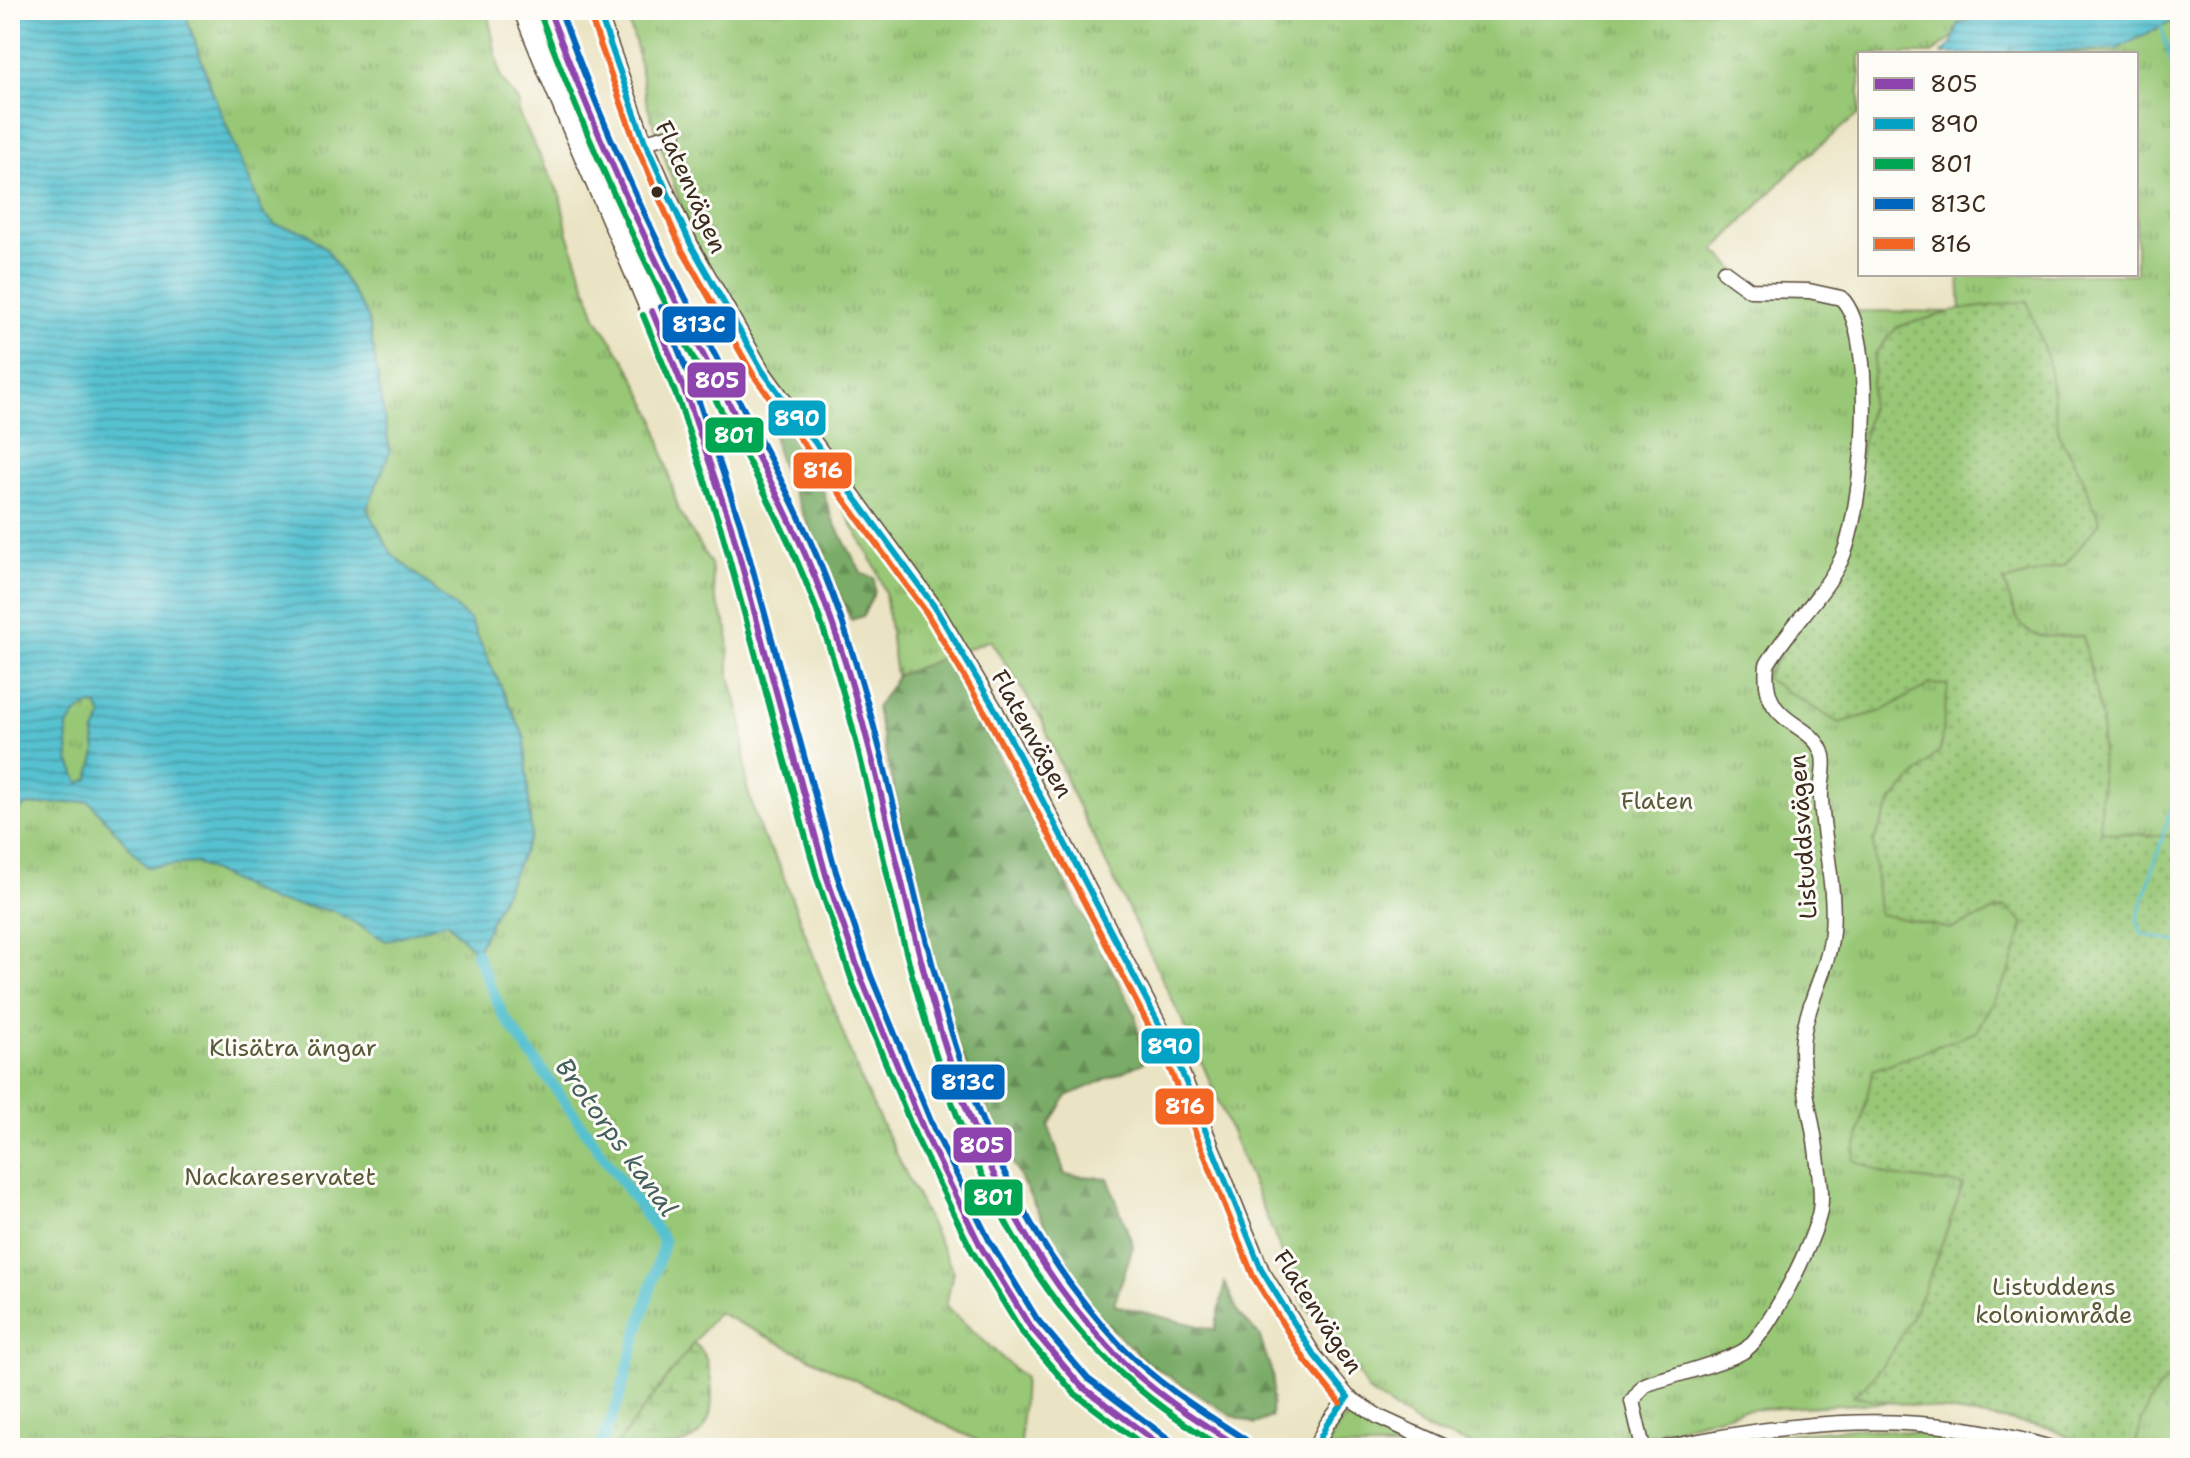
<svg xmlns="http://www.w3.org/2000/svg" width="2190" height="1458" viewBox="0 0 2190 1458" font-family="'Shantell Sans',sans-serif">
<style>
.grass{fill:#98c776;stroke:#6a784a;stroke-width:2}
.forest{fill:url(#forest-firs);stroke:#5a6b42;stroke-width:2}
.wetland{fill:url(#wetland-marsh);stroke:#6a784a;stroke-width:2}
.park{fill:url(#park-tufts);stroke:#6a784a;stroke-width:2}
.garden{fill:url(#garden-dots);stroke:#6a784a;stroke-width:2}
.water{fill:url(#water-rules);stroke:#487677;stroke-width:2;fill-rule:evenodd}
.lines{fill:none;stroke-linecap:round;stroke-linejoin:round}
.stream{stroke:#56c1d0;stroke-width:3}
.canal{stroke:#56c1d0;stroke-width:11}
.minor-casing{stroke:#554637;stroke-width:17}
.highway-casing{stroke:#554637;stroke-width:25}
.minor{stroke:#fff;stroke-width:14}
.highway{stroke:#fff;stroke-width:22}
.bus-1-casing{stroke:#fdfcf7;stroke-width:12}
.bus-2-casing{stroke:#fdfcf7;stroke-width:12}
.bus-3-casing{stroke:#fdfcf7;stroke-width:12}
.bus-4-casing{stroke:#fdfcf7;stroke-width:12}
.bus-5-casing{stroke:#fdfcf7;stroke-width:12}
.bus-1{stroke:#8e44ad;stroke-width:6}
.bus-2{stroke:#03a3c5;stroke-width:6}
.bus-3{stroke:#00a651;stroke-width:6}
.bus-4{stroke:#0065bd;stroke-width:6}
.bus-5{stroke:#f26522;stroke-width:6}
.bus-dot{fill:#3b2a1e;stroke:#fdfcf7;stroke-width:3}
.labels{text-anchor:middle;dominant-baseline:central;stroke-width:6;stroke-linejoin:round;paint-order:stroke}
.street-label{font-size:24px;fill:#3b2a1e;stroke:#fdfcf7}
.park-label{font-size:24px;fill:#575938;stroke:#fdfcf7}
.water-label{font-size:26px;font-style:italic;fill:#445f5c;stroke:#fdfcf7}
.line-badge{stroke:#fdfcf7;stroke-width:3}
.badge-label{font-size:22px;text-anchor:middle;font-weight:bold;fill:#fff}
</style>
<defs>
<pattern id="forest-firs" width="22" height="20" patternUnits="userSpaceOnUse" patternTransform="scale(2)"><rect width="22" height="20" fill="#7aac67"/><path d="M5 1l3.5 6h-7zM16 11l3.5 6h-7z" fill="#658c54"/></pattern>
<pattern id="wetland-marsh" width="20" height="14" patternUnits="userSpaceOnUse" patternTransform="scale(2)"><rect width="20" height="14" fill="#98c776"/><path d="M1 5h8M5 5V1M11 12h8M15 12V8" fill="none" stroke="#7da260"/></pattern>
<pattern id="park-tufts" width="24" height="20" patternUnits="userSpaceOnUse" patternTransform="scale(2)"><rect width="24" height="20" fill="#98c776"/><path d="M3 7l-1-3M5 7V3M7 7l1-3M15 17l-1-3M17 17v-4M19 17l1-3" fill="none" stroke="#7da260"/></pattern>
<pattern id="garden-dots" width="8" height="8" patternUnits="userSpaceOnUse" patternTransform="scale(2)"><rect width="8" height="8" fill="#98c776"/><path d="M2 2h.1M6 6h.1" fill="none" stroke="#7da260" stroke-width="1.8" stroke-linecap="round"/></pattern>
<pattern id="water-rules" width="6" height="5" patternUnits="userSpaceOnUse" patternTransform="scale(2)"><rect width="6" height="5" fill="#56c1d0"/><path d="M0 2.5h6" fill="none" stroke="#489da8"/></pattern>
</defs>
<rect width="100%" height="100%" fill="#fdfcf7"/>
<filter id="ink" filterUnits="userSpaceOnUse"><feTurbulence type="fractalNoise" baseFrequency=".0125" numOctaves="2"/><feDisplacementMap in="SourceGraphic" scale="16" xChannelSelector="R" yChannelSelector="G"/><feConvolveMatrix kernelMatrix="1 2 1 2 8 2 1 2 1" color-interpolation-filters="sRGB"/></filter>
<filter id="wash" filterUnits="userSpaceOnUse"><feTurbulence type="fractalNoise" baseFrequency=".006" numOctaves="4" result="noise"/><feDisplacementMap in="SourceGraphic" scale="32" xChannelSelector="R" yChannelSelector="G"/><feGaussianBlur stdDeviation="1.8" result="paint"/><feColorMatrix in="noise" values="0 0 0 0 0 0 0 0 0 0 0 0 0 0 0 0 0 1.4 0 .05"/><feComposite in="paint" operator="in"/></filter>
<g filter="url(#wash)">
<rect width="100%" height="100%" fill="#ebe4c4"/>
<path class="grass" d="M1355 1414 1363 1417 1409 1448H1326L1339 1424Z
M1855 1428 1935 1434 2017 1448H1701L1764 1436Z"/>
<path class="forest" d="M772 409 801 439 824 476 823 491 832 519 862 574 874 578 875 591 863 616 851 620 780 463 768 413Z
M927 631 945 655 1135 1013 1143 1063 1067 1096 1049 1126 1065 1175 1108 1178 1133 1246 1114 1305 1215 1330 1225 1283 1239 1314 1259 1335 1273 1376 1271 1417 1255 1424 1231 1415 1146 1362 1086 1303 1009 1156 943 1014 876 708Z"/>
<path class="wetland" d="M693 1343C706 1350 709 1368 711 1382 720 1455 668 1448 614 1448Z"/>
<path class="park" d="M10 10H487L501 78 519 103V115L560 195 568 234 597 319 628 365 654 417 678 509 711 564 715 598 728 629 729 672 742 721 747 788 762 836 778 862 862 1083 953 1271 946 1306 1024 1378 1020 1448H995L978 1441 717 1312 614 1448H10Z
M625 10H1986L1932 54H1860V113L1800 162 1715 250 1753 287 1838 290 1857 311 1961 312 1959 274H2136V54H2000L2012 24 2180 10V1448H2133L2006 1411 1898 1402 1742 1410 1601 1448H1483L1426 1430 1368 1391 1345 1350 1306 1307 1298 1292 1198 1053 1070 789 1042 720 990 640 896 676 885 593 875 566 690 233 647 105 636 45Z"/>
<path class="garden" d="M2027 301 2048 360 2059 435 2082 476 2100 522 2065 565 2004 582C2022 639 2024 638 2083 636L2102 721 2100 832 2180 837V1371C2150 1388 2142 1416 2135 1448H2092L2047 1427 1853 1396C1909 1353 1939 1250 1963 1185L1890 1176 1853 1160 1873 1070 1976 1032 2010 971 2024 923 2005 907 1951 929 1879 914 1873 842 1892 801 1940 750 1948 685 1930 684 1882 711 1839 723 1765 678 1839 562 1870 406 1875 354 1897 327 1958 310Z"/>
<path class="water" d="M10 10H184L213 93 263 213 276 225 306 232 328 251 368 317 390 452 367 509 392 554 470 620 525 738 531 835 476 953 447 922 386 941 334 911 272 901 197 863 147 867 89 801 24 806 10 822ZM90 705 98 706 102 717 94 734 96 753 89 779 79 783 69 760 67 727 78 712Z
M1988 10H2180V17L2117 49 2019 54 2011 48 2005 54H1942L1952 43 1959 23 1984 17Z"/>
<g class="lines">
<path class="stream" d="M2161 24 2180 98
M2180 778 2137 921 2142 934 2180 943"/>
<path class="canal" d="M476 953 503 1015 664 1241 618 1402 600 1448"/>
</g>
</g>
<g filter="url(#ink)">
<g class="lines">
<g class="minor-casing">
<path id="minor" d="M598 10 645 142 691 245 762 370 934 606 995 709 1174 1053 1262 1271 1314 1355 1348 1397 1379 1417 1447 1448
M645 142 674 134
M1315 1448 1327 1424 1348 1397
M1643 1448 1632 1401 1644 1385C1670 1376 1720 1364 1742 1352 1766 1339 1816 1239 1820 1210 1823 1193 1819 1173 1817 1156 1813 1117 1798 1074 1803 1036 1808 1000 1829 968 1832 931 1836 886 1823 842 1821 798 1820 784 1826 770 1823 756 1814 719 1760 729 1767 665 1788 628 1822 598 1841 560 1863 514 1879 334 1841 298L1809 291 1750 290 1724 271
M1665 1448C1798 1420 1917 1408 2051 1448"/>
</g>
<g class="highway-casing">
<path id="highway" d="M525 10C584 162 658 308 710 463 746 570 771 679 800 788 834 911 878 1033 932 1149 991 1276 1043 1371 1164 1448
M549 10C590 123 640 232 695 339 736 418 783 497 816 580 867 705 883 822 916 951 965 1148 1053 1350 1241 1448"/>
</g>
<use href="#minor" class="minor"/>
<use href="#highway" class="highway"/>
<g class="bus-1-casing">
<path id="bus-1" d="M549 10C591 122 640 232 695 339 736 418 782 496 816 580 920 840 909 1142 1117 1356 1153 1393 1197 1420 1241 1448
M652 311 689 402 731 526 826 875 862 980 925 1133 981 1247 1029 1325 1081 1386 1164 1448"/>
</g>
<g class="bus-2-casing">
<path id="bus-2" d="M598 10 645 142 691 245 762 370 934 606 995 709 1174 1053 1262 1271 1314 1355 1348 1397
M1315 1448 1327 1424 1348 1397"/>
</g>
<g class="bus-3-casing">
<path id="bus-3" d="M540 14C581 125 630 234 684 340 725 420 771 497 805 580 848 686 869 798 895 908 934 1070 989 1246 1112 1365 1146 1398 1183 1423 1222 1448
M643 315 680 405 721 529 817 878 853 984 916 1137 972 1251 1021 1331 1074 1393 1147 1448"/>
</g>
<g class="bus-4-casing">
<path id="bus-4" d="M560 10C601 122 650 231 705 336 746 416 792 493 825 576 929 836 918 1132 1123 1348 1159 1385 1203 1412 1246 1440
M661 307 698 399 740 523 836 872 871 976 934 1129 990 1242 1037 1319 1088 1379 1170 1440"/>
</g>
<g class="bus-5-casing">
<path id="bus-5" d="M589 13 636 145 682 250 754 376 926 612 986 714 1165 1057 1253 1276 1305 1360 1340 1403"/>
</g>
<use href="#bus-1" class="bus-1"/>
<use href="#bus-2" class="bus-2"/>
<use href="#bus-3" class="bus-3"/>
<use href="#bus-4" class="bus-4"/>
<use href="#bus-5" class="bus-5"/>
</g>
</g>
<circle class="bus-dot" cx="657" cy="192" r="7"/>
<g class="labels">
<g class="street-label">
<text transform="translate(691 187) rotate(66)">Flatenvägen</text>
<text transform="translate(1032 734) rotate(61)">Flatenvägen</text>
<text transform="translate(1803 837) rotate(-94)">Listuddsvägen</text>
<text transform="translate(1318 1312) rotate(57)">Flatenvägen</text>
</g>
<g class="park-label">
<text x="1657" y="801">Flaten</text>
<text x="293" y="1048">Klisätra ängar</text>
<text x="280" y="1177">Nackareservatet</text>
<text x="2054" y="1287">Listuddens<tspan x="2054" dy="28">koloniområde</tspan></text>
</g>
<g class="water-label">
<text transform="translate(617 1137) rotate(54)">Brotorps kanal</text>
</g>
</g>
<g class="line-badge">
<rect x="661" y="305" width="76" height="39" rx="8" fill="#0065bd"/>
<rect x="686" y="361" width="61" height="38" rx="8" fill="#8e44ad"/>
<rect x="767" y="399" width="60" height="38" rx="8" fill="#03a3c5"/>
<rect x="704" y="416" width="61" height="38" rx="8" fill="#00a651"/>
<rect x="792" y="451" width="61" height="39" rx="8" fill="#f26522"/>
<rect x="1140" y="1027" width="61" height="38" rx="8" fill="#03a3c5"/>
<rect x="930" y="1063" width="76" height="38" rx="8" fill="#0065bd"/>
<rect x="1154" y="1087" width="61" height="39" rx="8" fill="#f26522"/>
<rect x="952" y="1126" width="61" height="38" rx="8" fill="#8e44ad"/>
<rect x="963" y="1178" width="61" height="39" rx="8" fill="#00a651"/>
</g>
<g class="badge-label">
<text x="699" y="332">813C</text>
<text x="717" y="388">805</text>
<text x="797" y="426">890</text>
<text x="734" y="443">801</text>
<text x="823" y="478">816</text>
<text x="1170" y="1054">890</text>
<text x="968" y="1090">813C</text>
<text x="1185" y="1114">816</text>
<text x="982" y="1153">805</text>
<text x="993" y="1205">801</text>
</g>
<rect width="2190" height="1458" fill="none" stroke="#fdfcf7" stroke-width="40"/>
<rect x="1858" y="52" width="280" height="224" fill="#fdfcf7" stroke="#afa8a0" stroke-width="2"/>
<rect x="1874" y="78" width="40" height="12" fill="#8e44ad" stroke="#afa8a0" stroke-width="2"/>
<text x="1930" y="92" font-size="24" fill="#3b2a1e">805</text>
<rect x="1874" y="118" width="40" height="12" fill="#03a3c5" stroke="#afa8a0" stroke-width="2"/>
<text x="1930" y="132" font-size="24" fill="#3b2a1e">890</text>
<rect x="1874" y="158" width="40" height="12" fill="#00a651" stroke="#afa8a0" stroke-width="2"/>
<text x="1930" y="172" font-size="24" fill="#3b2a1e">801</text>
<rect x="1874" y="198" width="40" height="12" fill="#0065bd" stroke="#afa8a0" stroke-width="2"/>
<text x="1930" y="212" font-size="24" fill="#3b2a1e">813C</text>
<rect x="1874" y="238" width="40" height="12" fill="#f26522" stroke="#afa8a0" stroke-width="2"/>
<text x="1930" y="252" font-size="24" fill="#3b2a1e">816</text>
</svg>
